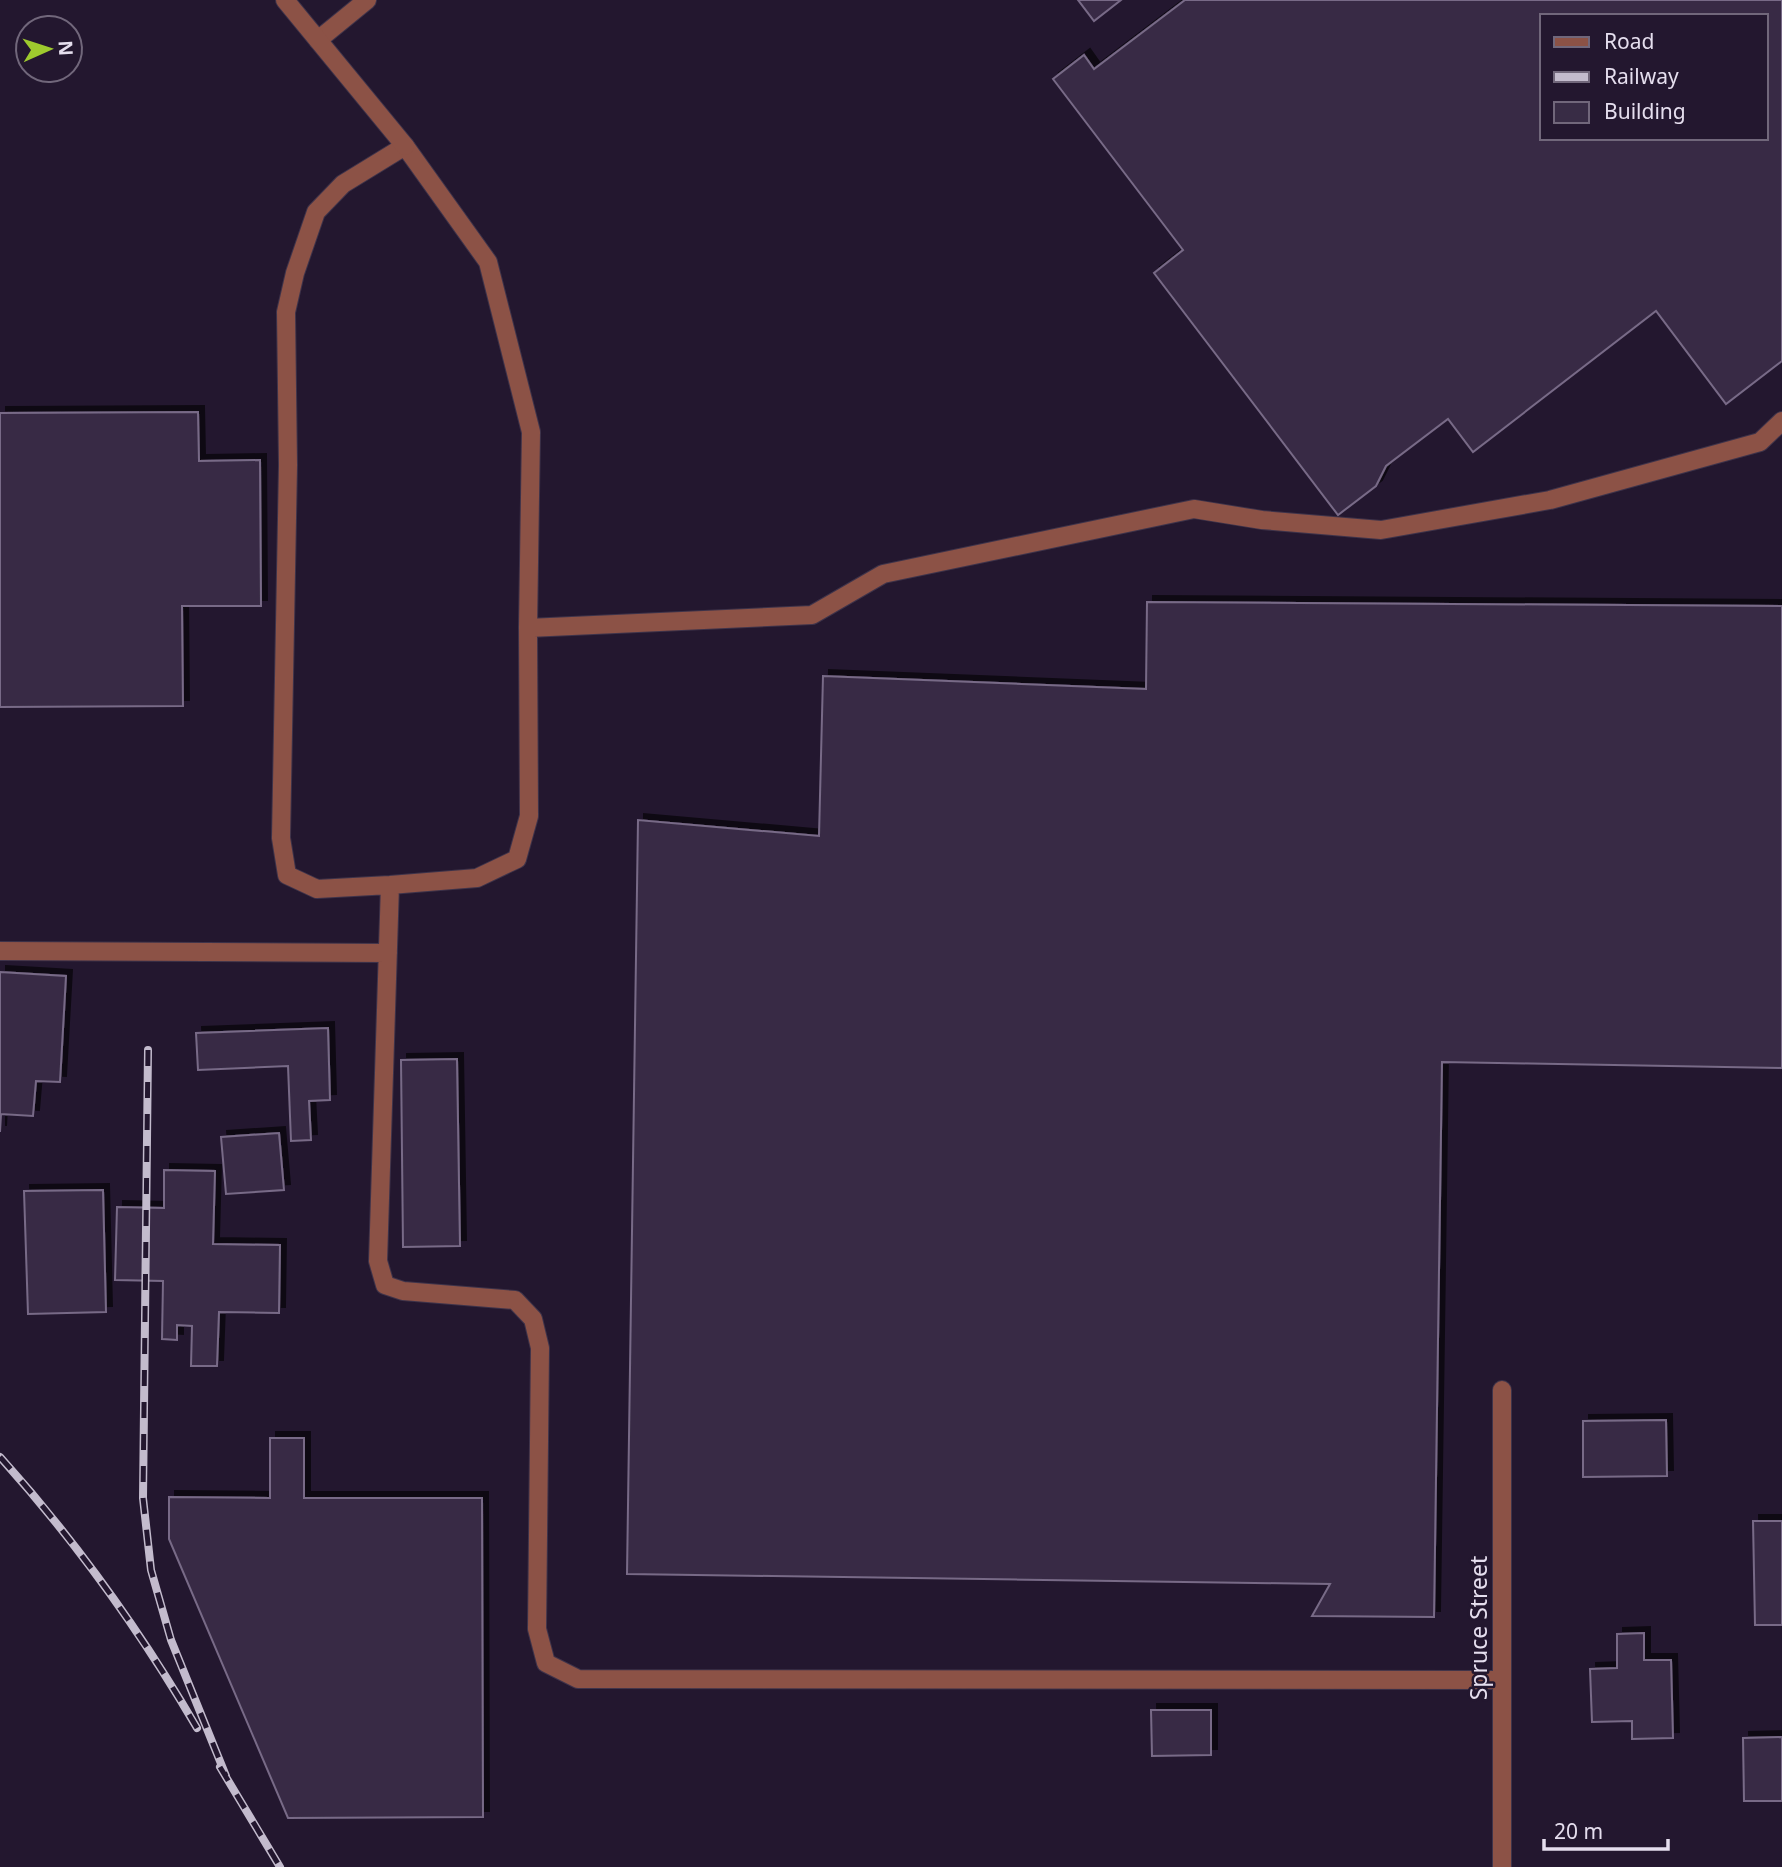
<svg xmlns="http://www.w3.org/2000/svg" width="1782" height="1867" viewBox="0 0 1782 1867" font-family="'Noto Sans',sans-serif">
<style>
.building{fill:#382c45;stroke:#786a87;stroke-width:2;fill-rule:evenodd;filter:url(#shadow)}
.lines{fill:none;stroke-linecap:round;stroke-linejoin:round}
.service-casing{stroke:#3e334a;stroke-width:20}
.minor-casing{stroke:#3e334a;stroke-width:20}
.service{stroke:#8c5246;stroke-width:18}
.minor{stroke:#8c5246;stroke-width:18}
.rail-casing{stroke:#c3bbcd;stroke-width:8}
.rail{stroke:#23172f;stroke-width:5;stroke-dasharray:16;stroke-linecap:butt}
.labels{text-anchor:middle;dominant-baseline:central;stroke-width:5;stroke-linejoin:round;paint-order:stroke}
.street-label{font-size:23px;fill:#e5deee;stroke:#23172f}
</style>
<defs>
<filter id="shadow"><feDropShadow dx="6" dy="-6" stdDeviation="0" flood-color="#0009"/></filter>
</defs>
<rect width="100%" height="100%" fill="#23172f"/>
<path class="building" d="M1078 0H1121L1094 21Z
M1185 0H1782V361L1726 404 1656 311 1473 452 1448 419 1386 466 1376 486 1338 515 1154 273 1183 250 1053 79 1084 55 1094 69ZM1542 16H1766V138H1542Z
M198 412 199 461 260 460 261 606H182L183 706 0 707V413Z
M1147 602 1782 606V1068L1442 1062 1434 1617 1312 1616 1330 1584 627 1574 638 820 819 836 823 676 1146 689Z
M0 972 66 976 60 1082 36 1081 33 1116 1 1114 0 1132Z
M328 1028 330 1100 309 1101 311 1140 291 1141 288 1066 198 1070 196 1033Z
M457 1059 460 1246 403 1247 401 1060Z
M279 1133 284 1190 226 1194 221 1137Z
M164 1170 215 1171 213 1244 280 1245 279 1313 219 1312 217 1366H191L192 1326 177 1325V1340L162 1339 163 1281 115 1280 117 1207 164 1208Z
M103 1190 106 1312 28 1314 24 1191Z
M1666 1420 1667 1476 1583 1477V1421Z
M270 1438H304V1498H482L483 1817 288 1818 169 1539V1497L270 1498Z
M1753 1521H1782V1625H1755Z
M1644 1633V1660H1671L1673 1738 1632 1739V1721L1592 1722 1590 1669 1617 1668V1634Z
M1151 1710H1211V1755L1152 1756Z
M1782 1737V1801H1744L1743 1738Z"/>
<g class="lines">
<g class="service-casing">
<path id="service" d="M318 40 367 0
M528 628 529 816 517 859 477 878 390 885 317 889 287 875 281 838 288 465 286 312 295 273 316 212 343 184 405 146 488 262 531 432 528 628 812 615 883 574 1194 509 1262 520 1381 530 1550 500 1760 442 1782 421
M390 885 378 1261 385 1285 403 1291 515 1300 533 1319 540 1348 537 1629 546 1663 578 1679 1502 1680
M0 951 388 953"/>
</g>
<g class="minor-casing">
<path id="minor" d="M285 0 405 146
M1502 1390V1867"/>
</g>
<use href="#service" class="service"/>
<use href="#minor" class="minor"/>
<g class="rail-casing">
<path id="rail" d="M148 1050 143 1498 151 1570 171 1640 226 1776
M0 1457C74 1539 141 1632 197 1728
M220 1767 280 1867"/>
</g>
<use href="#rail" class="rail"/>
</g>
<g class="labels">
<g class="street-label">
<text transform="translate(1478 1628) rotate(-90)">Spruce Street</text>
</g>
</g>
<rect x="1540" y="14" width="228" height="126" fill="#23172f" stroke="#71677b" stroke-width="2"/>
<rect x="1554" y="37" width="35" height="10" fill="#8c5246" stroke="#71677b" stroke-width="2"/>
<text x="1604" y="49" font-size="21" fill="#e5deee">Road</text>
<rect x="1554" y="72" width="35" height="10" fill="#c3bbcd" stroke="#71677b" stroke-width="2"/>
<text x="1604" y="84" font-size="21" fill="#e5deee">Railway</text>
<rect x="1554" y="102" width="35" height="21" fill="#382c45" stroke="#71677b" stroke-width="2"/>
<text x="1604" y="119" font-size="21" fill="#e5deee">Building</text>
<g transform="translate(49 49) rotate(87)"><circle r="33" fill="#23172f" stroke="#71677b" stroke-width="2"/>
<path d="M0-5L12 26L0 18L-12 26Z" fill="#9eca2e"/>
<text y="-10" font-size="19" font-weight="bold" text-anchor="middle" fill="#e5deee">N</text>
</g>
<path d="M1544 1839v10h124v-10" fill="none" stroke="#e5deee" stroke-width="3.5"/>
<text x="1554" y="1839" font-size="21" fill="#e5deee" stroke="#23172f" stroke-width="5" paint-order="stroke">20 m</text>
</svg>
